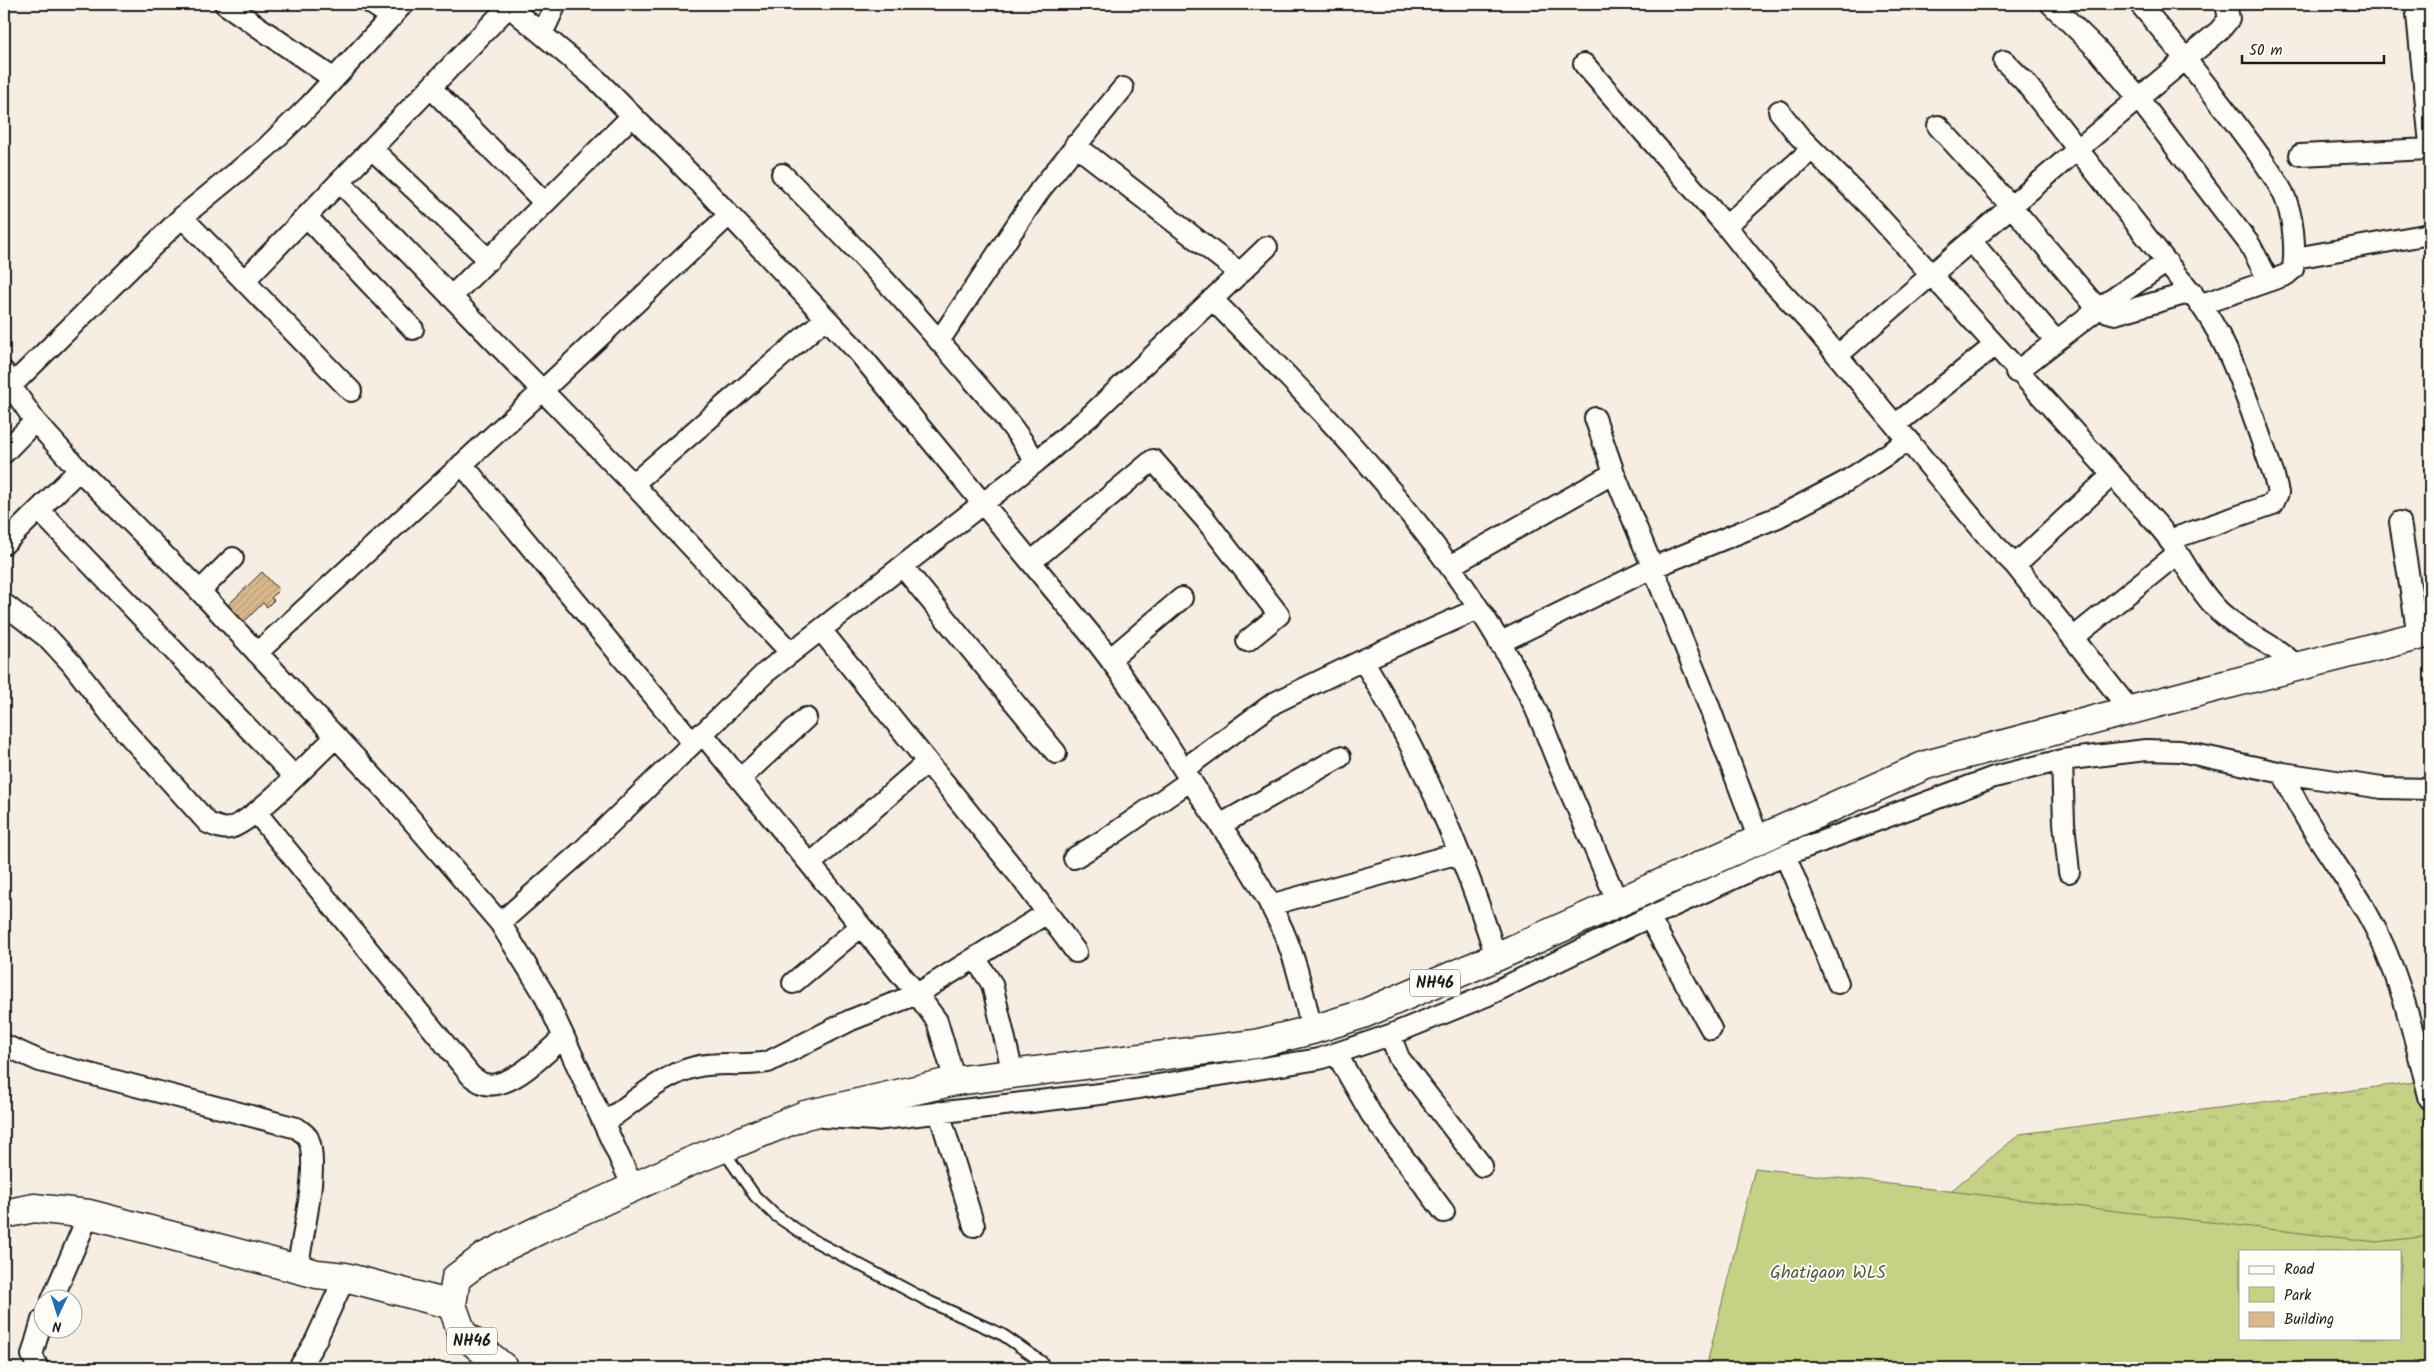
<svg xmlns="http://www.w3.org/2000/svg" width="2434" height="1372" viewBox="0 0 2434 1372" font-family="Kalam,sans-serif">
<style>
.grass{fill:url(#grass-tufts);stroke:#707650;fill-rule:evenodd}
.park{fill:#c5d184;stroke:#707650;fill-rule:evenodd}
.building{fill:url(#building-hatch);stroke:#1c1c1c}
.lines{fill:none;stroke-linecap:round;stroke-linejoin:round}
.lane-casing{stroke:#1c1c1c;stroke-width:14}
.street-casing{stroke:#1c1c1c;stroke-width:24}
.primary-casing{stroke:#1c1c1c;stroke-width:31}
.highway-casing{stroke:#1c1c1c;stroke-width:31}
.lane{stroke:#fdfcf7;stroke-width:10}
.street{stroke:#fdfcf7;stroke-width:20}
.primary{stroke:#fdfcf7;stroke-width:28}
.highway{stroke:#fdfcf7;stroke-width:28}
.labels{text-anchor:middle;dominant-baseline:central;stroke-width:4;stroke-linejoin:round;paint-order:stroke}
.shield{fill:#fdfcf7;stroke:#605f5e;stroke-width:1}
.shield-label{font-size:16px;font-weight:bold;fill:#1c1c1c}
.park-label{font-size:18px;fill:#575b40;stroke:#fdfcf7}
</style>
<defs>
<pattern id="grass-tufts" width="24" height="20" patternUnits="userSpaceOnUse" patternTransform="scale(1.25)"><rect width="24" height="20" fill="#c5d184"/><path d="M3 7l-1-3M5 7V3M7 7l1-3M15 17l-1-3M17 17v-4M19 17l1-3" fill="none" stroke="#a9b371"/></pattern>
<pattern id="building-hatch" width="6" height="6" patternUnits="userSpaceOnUse" patternTransform="scale(1.25)"><rect width="6" height="6" fill="#dab88c"/><path d="M-1 1l2-2M0 6l6-6M5 7l2-2" fill="none" stroke="#ba9e78"/></pattern>
</defs>
<rect width="100%" height="100%" fill="#f6eee2"/>
<filter id="ink" filterUnits="userSpaceOnUse"><feTurbulence type="fractalNoise" baseFrequency=".02" numOctaves="2"/><feDisplacementMap in="SourceGraphic" scale="10" xChannelSelector="R" yChannelSelector="G"/><feConvolveMatrix kernelMatrix="1 2 1 2 8 2 1 2 1" color-interpolation-filters="sRGB"/></filter>
<g filter="url(#ink)">
<path class="grass" d="M2430 1080V1368H1735L2020 1134ZM2240 1251H2400V1338H2240Z"/>
<path class="park" d="M1755 1168 2377 1242 2430 1236V1368H1706ZM2240 1251H2400V1338H2240Z"/>
<path class="building" d="M262 572 279 590 271 598 274 600 267 607 263 603 242 624 225 608Z"/>
<g class="lines">
<g class="lane-casing">
<path id="lane" d="M723 1150 755 1196 775 1215 809 1238 930 1302 1003 1335 1042 1362"/>
</g>
<g class="street-casing">
<path id="street" d="M225 4 334 79
M372 4 392 17
M506 4 598 81 705 189 859 353 1096 641C1133 688 1164 739 1196 789 1224 832 1255 872 1277 918 1295 953 1303 992 1312 1030
M2051 4 2097 49 2135 94 2250 245 2269 281
M2140 4C2173 43 2205 83 2236 124 2252 146 2271 169 2283 193 2293 214 2296 246 2293 269L2286 275 2202 304
M2416 4 2430 144
M542 34 556 4
M2004 61 2024 81 2179 278C2230 332 2249 407 2274 476L2278 493 2273 504 2169 540
M1584 64 1726 226 1812 149
M431 88 545 203
M1779 111 1799 136 1872 209 2138 503C2149 516 2162 528 2171 542 2186 565 2199 591 2219 611 2243 634 2275 643 2297 667
M1938 126 2012 207 2098 309 2115 314 2192 292
M1075 145 1240 273
M372 149 489 260
M2300 155 2430 149
M782 174C842 233 899 294 954 358 983 392 1013 424 1036 462
M340 182 633 484 791 653
M182 217 351 391
M307 217 413 329
M1726 226 1762 271 1813 326 1993 543 2015 565 2130 710
M1972 242 2056 341
M2295 258 2430 234
M244 281 509 6
M451 297 632 116
M1212 299C1332 420 1454 545 1531 699 1542 721 1550 745 1560 768 1579 813 1599 858 1618 903
M939 341 1040 190 1123 88
M1838 355 2078 149 2219 31 2229 19 2226 4
M4 372 11 386 35 421 79 470 194 585 392 797 500 923 544 994 634 1189
M2016 372 2098 309 2167 262
M11 386 182 217 266 148 310 105 403 4
M1595 418 1614 473 1704 693 1759 840
M1895 425 1994 346
M4 453 35 421
M462 464 693 743
M633 484 826 318
M39 510 294 776
M2400 522 2418 636
M4 544 79 470
M1031 562 1153 460 1205 519 1279 615 1247 641
M2015 565 2112 475
M1450 566 1614 473
M903 567 1056 753
M200 591 233 558
M4 604 49 639 72 664 115 720 208 823C215 826 223 830 230 828 254 822 315 756 336 737
M821 630 1022 879 1076 952
M2073 638 2178 553
M1499 643 1654 567 1778 517 1845 482 1909 440
M257 653 542 391 729 215
M1110 659 1182 598
M1363 660C1419 753 1464 853 1496 957
M702 733 917 994 937 1021 955 1081
M2062 760 2064 823 2069 872
M1184 769 1274 703 1363 660 1478 609
M2283 773C2304 824 2339 865 2367 913 2400 970 2414 1036 2430 1100
M740 779 806 718
M256 812 471 1076C475 1079 480 1083 485 1084 511 1090 546 1052 564 1037
M1220 825 1340 757
M1785 855 1838 983
M1074 858 1109 837 1191 780
M810 864 926 763
M1270 905 1459 853
M1649 917 1711 1029
M500 923 582 851 765 673 1036 462 1089 417 1267 247
M975 958 992 984 1013 1074
M793 983 861 926
M1390 1035 1399 1058 1482 1166
M4 1045 40 1061 297 1128C300 1131 306 1134 308 1138 320 1163 302 1240 297 1269
M1336 1053 1371 1114 1444 1212
M939 1112 974 1226
M823 1117 875 1120 1108 1093 1319 1059 1390 1035 1486 996 1649 917 1785 855 1994 777 2062 760 2146 750 2180 751 2283 773 2382 788 2430 789
M605 1122C632 1104 662 1075 695 1067 719 1061 744 1067 768 1062L851 1020 917 994 1047 913
M52 1300 89 1214
M38 1368 32 1355 42 1320
M299 1368 315 1342 345 1277"/>
</g>
<g class="primary-casing">
<path id="primary" d="M4 1214 34 1208 89 1214 317 1274 345 1277 452 1305"/>
</g>
<g class="highway-casing">
<path id="highway" d="M504 1368 462 1333 452 1305 456 1278 484 1257 539 1230 687 1163 805 1115 955 1081 1255 1044 1312 1030 1363 1014 1496 957 1926 765 2213 688 2430 633"/>
</g>
<use href="#lane" class="lane"/>
<use href="#street" class="street"/>
<use href="#primary" class="primary"/>
<use href="#highway" class="highway"/>
</g>
</g>
<g class="labels">
<g class="shield">
<rect x="1410" y="969.5" width="50" height="27" rx="4"/>
<rect x="447" y="1327.5" width="50" height="27" rx="4"/>
</g>
<g class="shield-label">
<text x="1435" y="983">NH46</text>
<text x="472" y="1341">NH46</text>
</g>
<g class="park-label">
<text x="1828" y="1273">Ghatigaon WLS</text>
</g>
</g>
<rect width="2434" height="1372" fill="none" stroke="#fdfcf7" stroke-width="20"/>
<rect x="10" y="10" width="2414" height="1352" fill="none" stroke="#1c1c1c" stroke-width="2" filter="url(#ink)"/>
<rect x="2239" y="1250" width="162" height="90" fill="#fdfcf7" stroke="#a3a29f"/>
<rect x="2249" y="1266" width="25" height="8" fill="#fdfcf7" stroke="#a3a29f"/>
<text x="2284" y="1274" font-size="15" fill="#1c1c1c">Road</text>
<rect x="2249" y="1287" width="25" height="15" fill="#c5d184" stroke="#a3a29f"/>
<text x="2284" y="1300" font-size="15" fill="#1c1c1c">Park</text>
<rect x="2249" y="1312" width="25" height="15" fill="#dab88c" stroke="#a3a29f"/>
<text x="2284" y="1324" font-size="15" fill="#1c1c1c">Building</text>
<g transform="translate(58 1314) rotate(184)"><circle r="24" fill="#fdfcf7" stroke="#a3a29f"/>
<path d="M0-4L9 19L0 12L-9 19Z" fill="#1f6fb2"/>
<text y="-8" font-size="14" font-weight="bold" text-anchor="middle" fill="#1c1c1c">N</text>
</g>
<path d="M2242 55v8h142v-8" fill="none" stroke="#1c1c1c" stroke-width="2.5"/>
<text x="2249" y="55" font-size="15" fill="#1c1c1c" stroke="#fdfcf7" stroke-width="4" paint-order="stroke">50 m</text>
</svg>
